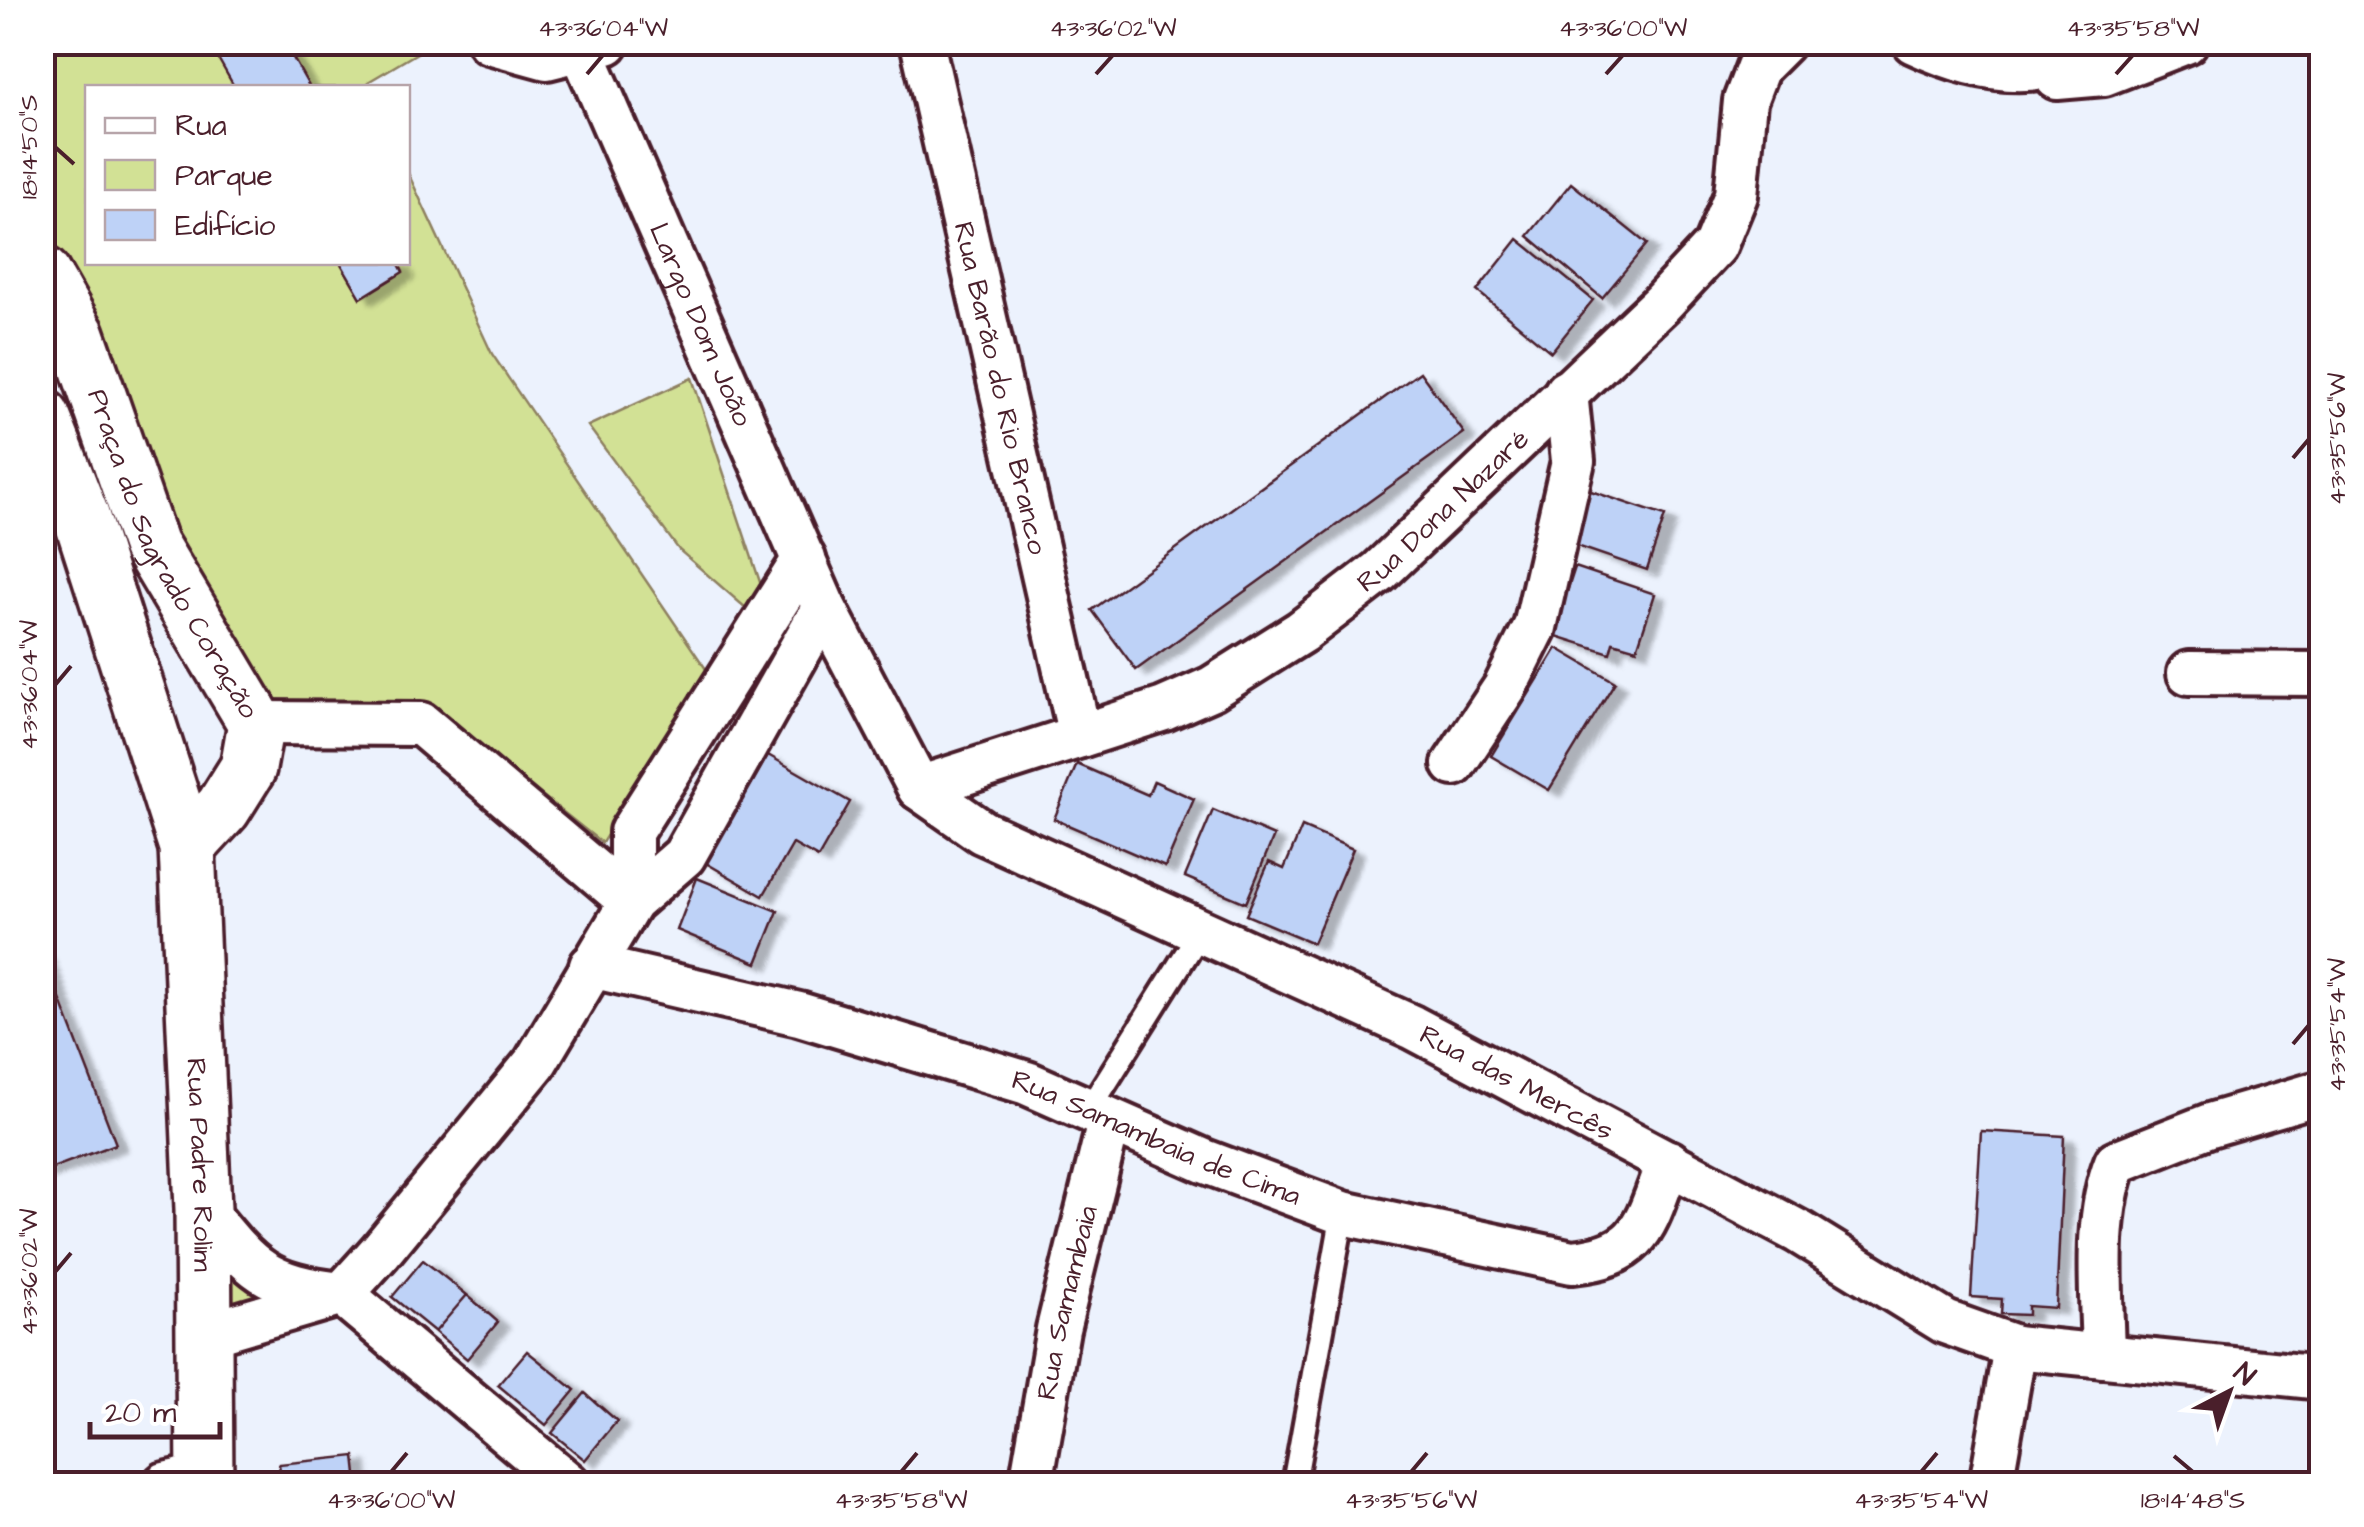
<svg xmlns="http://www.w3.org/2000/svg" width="2364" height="1527" viewBox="0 0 2364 1527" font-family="'Architects Daughter',sans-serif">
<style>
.green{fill:#d2e195;stroke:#8e8060;stroke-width:2.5}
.building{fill:#bed2f7;stroke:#4a1f2b;stroke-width:2.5;filter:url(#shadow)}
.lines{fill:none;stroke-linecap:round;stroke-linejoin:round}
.lane-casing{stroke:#4a1f2b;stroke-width:30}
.street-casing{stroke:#4a1f2b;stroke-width:50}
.secondary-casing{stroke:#4a1f2b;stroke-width:62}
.lane{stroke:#fff;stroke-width:22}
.street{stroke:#fff;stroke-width:42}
.secondary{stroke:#fff;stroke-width:55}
.ticks{fill:none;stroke:#4a1f2b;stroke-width:4}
.labels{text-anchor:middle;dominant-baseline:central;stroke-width:8;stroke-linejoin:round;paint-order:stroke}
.street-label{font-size:28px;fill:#4a1f2b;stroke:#fff}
.neatline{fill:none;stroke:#4a1f2b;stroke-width:4}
.ticks-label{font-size:25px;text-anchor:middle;fill:#4a1f2b}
</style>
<defs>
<filter id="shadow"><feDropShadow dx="11" dy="6" stdDeviation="2.5" flood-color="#0004"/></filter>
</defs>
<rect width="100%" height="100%" fill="#ecf2fd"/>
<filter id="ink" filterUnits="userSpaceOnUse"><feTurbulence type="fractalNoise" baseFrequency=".01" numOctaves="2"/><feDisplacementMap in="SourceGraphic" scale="20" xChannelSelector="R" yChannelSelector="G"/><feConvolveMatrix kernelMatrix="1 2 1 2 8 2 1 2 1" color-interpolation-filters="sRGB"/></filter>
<g filter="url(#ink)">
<path class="green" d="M42 43H434L368 82 370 87 88 88V262H408V173L492 354 708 672 602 843 430 706 262 699 181 571 43 247Z
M692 378 764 594 747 609 679 550 588 426Z
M224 1242 287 1305 224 1322Z"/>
<path class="building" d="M232 42H284L310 88H235L215 53Z
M1571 183 1647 244 1602 298 1528 236Z
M1518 239 1593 300 1551 352 1477 291Z
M340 262H398L403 272 361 298Z
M1420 372 1464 433 1136 670 1092 610Z
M1588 490 1665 516 1647 570 1571 544Z
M1575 567 1655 594 1637 649 1613 642 1610 653 1553 635Z
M1557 648 1615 682 1549 790 1491 756Z
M768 755 850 802 818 858 793 844 763 896 706 863Z
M1077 764 1148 795 1154 781 1194 799 1165 867 1054 819Z
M1213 810 1274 836 1246 903 1185 877Z
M1302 827 1353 849 1313 943 1246 915 1269 862 1284 869Z
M697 878 778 911 757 963 677 930Z
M42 952 116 1144 42 1172Z
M1981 1131 2064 1136 2056 1308 2028 1306V1315L2001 1314 2002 1299 1971 1297Z
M423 1260 467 1295 435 1332 392 1297Z
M467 1295 498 1322 467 1359 435 1332Z
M527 1351 575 1390 546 1425 498 1385Z
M585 1393 617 1421 585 1460 552 1433Z
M355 1456 358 1484H282L279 1464Z"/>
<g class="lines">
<g class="lane-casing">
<path id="lane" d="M1088 1111 1202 929
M1294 1484 1343 1213"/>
</g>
<g class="street-casing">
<g id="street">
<path d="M489 42 547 58 607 43"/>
<path id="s1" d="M578 42 824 607 919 788 982 832 1412 1027 1799 1232 1945 1322 2015 1347 2322 1378"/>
<path id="s2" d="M922 42 1080 736"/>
<path d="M1914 42C1974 70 2043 86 2099 42"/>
<path d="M2057 78 2104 74 2186 42"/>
<path d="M2189 673 2322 674"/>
<path d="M256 723 421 724 631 902"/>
<path d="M1454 764 1505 687 1535 627 1573 461 1566 392"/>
<path id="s3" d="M919 788 1164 709 1212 688 1301 632 1379 572 1661 304 1715 246 1736 195 1745 101 1758 67 1783 42"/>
<path d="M631 902V832L804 559"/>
<path id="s4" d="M591 966 799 1014 1027 1083 1204 1161 1343 1213 1572 1262C1645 1255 1645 1222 1669 1162"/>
<path d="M203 1209C252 1269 263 1285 342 1294L568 1484"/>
<path d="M203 1335 342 1294 380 1252 535 1063 631 902 684 856 824 607"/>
<path d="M2103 1356C2102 1294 2093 1220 2116 1162L2210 1125 2322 1092"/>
<path d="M165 1484 204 1475"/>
<path id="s5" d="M1031 1484 1058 1329 1109 1122"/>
<path d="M1991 1484 2015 1347"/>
</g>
</g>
<g class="secondary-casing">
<g id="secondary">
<path id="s6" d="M42 274 77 335 150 545 256 723 248 768 223 808 187 847"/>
<path id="s7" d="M42 417 81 516 187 847 203 1209 205 1484"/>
</g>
</g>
<use href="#lane" class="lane"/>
<use href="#street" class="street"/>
<use href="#secondary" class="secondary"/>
</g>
</g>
<path class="ticks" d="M587 74 603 55M1096 74 1113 55M1606 74 1623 55M2116 74 2133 55M55 147 74 164M2293 458 2309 439M55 685 71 666M2293 1044 2309 1025M55 1272 71 1253M2174 1456 2193 1472M391 1472 407 1453M901 1472 917 1453M1411 1472 1427 1453M1921 1472 1937 1453"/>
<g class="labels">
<g class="street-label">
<text stroke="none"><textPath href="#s1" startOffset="308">Largo Dom João</textPath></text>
<text stroke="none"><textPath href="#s2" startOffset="355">Rua Barão do Rio Branco</textPath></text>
<text stroke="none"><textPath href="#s3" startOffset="602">Rua Dona Nazaré</textPath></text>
<text stroke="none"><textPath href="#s6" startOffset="310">Praça do Sagrado Coração</textPath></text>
<text stroke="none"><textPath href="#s1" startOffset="1488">Rua das Mercês</textPath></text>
<text stroke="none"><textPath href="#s4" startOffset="592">Rua Samambaia de Cima</textPath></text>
<text stroke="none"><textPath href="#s7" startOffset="772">Rua Padre Rolim</textPath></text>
<text stroke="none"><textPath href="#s5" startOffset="185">Rua Samambaia</textPath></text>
</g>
</g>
<rect width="2364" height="1527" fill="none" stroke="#fff" stroke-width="110"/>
<rect x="85" y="85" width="325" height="180" fill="#ffffff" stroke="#b7a5aa" stroke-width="2.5"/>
<rect x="105" y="118" width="50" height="15" fill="#ffffff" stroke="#b7a5aa" stroke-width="2.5"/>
<text x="175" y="135" font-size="30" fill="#4a1f2b">Rua</text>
<rect x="105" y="160" width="50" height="30" fill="#d2e195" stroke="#b7a5aa" stroke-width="2.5"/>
<text x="175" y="185" font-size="30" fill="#4a1f2b">Parque</text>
<rect x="105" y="210" width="50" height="30" fill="#bed2f7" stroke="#b7a5aa" stroke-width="2.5"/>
<text x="175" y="235" font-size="30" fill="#4a1f2b">Edifício</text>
<g transform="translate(2229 1392) rotate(41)" stroke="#ffffff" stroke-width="8" paint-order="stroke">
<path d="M0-8L18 38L0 25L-18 38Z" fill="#4a1f2b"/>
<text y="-15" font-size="28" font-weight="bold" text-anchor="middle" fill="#4a1f2b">N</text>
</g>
<path d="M90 1422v15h130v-15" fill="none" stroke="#4a1f2b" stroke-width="5"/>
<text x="105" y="1422" font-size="30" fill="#4a1f2b" stroke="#ffffff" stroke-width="8" paint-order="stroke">20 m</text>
<rect x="55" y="55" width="2254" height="1417" class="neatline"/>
<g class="ticks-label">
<text x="603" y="36">43°36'04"W</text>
<text x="1113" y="36">43°36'02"W</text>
<text x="1623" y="36">43°36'00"W</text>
<text x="2133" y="36">43°35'58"W</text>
<text transform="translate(28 147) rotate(-90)" y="9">18°14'50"S</text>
<text transform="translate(2336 439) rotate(-90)" y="9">43°35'56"W</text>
<text transform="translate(28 685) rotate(-90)" y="9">43°36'04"W</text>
<text transform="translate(2336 1025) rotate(-90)" y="9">43°35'54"W</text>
<text transform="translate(28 1272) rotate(-90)" y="9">43°36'02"W</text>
<text x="391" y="1508">43°36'00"W</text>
<text x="901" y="1508">43°35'58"W</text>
<text x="1411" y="1508">43°35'56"W</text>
<text x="1921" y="1508">43°35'54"W</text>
<text x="2193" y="1508">18°14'48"S</text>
</g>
</svg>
